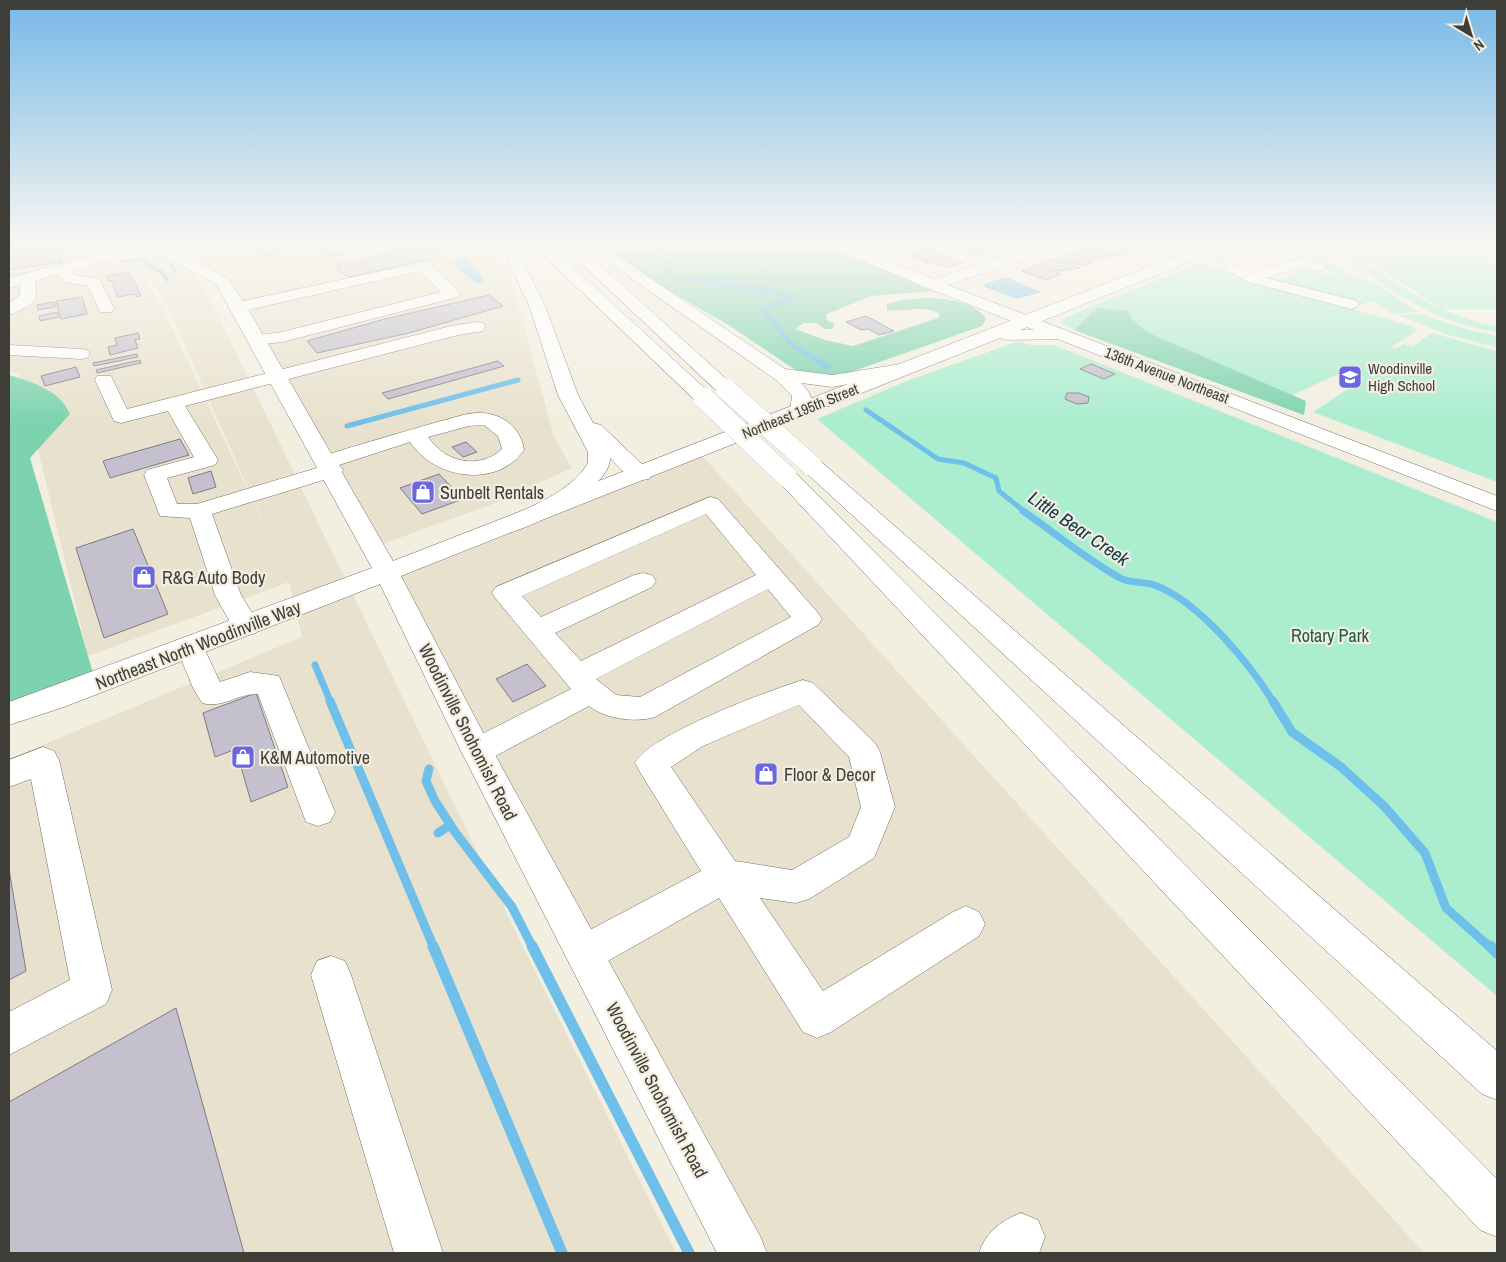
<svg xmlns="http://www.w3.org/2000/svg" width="1506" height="1262" viewBox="0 0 1506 1262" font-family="'Archivo Narrow',sans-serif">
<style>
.built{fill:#e8e1cd}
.green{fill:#aaedcf}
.forest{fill:#7dd3af}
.water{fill:#6ebfe9}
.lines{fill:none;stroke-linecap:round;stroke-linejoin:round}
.stream-far4{stroke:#6ebfe9;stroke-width:4}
.stream-far3{stroke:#6ebfe9;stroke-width:5}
.stream-far2{stroke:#6ebfe9;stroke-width:7}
.stream-far1{stroke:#6ebfe9;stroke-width:9}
.stream{stroke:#6ebfe9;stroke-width:11}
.building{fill:#c4c0cd;stroke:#7f7b86}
.minor-casing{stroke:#726e63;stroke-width:1}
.major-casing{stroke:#726e63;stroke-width:1}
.highway-casing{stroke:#726e63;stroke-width:1}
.minor{fill:#fff;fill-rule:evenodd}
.major{fill:#fff;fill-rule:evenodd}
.highway{fill:#fff;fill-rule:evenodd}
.highway-bridge-casing{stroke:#726e63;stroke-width:21;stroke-linecap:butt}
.highway-bridge{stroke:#fff;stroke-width:21}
.labels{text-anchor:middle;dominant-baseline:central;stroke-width:4.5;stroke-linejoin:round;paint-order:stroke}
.far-poi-label{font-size:15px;fill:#3e3d38;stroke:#f2eee0;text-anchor:start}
.far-street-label{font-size:15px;fill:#3e3d38;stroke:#f2eee0}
.poi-label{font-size:18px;fill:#3e3d38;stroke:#f2eee0;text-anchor:start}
.park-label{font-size:18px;fill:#1a5d45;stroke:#f2eee0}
.street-label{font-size:18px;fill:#3e3d38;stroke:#f2eee0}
.water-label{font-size:19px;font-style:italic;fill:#133749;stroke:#f2eee0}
</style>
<rect width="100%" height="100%" fill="#f2eee0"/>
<path class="built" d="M9 247H119L121 249 28 274 9 277Z
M130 247H488L510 276 554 437 572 468 490 505 374 547 222 281 188 263 210 299 530 961 676 1253H9V759L302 637 289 582 88 656 20 375 9 371V286L93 269 134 257 162 306 271 540 167 305Z
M698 451 1424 1253H743L386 573Z"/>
<path class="green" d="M1238 247H1265L1216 262 1207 259Z
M1317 247 1332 260H1330L1353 276 1379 286 1418 312 1393 314 1371 300 1361 305 1279 281 1304 269 1335 277 1311 255 1296 248Z
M1330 247H1344C1393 280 1438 317 1497 326V332C1426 321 1387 287 1330 247Z
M1347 247H1467L1497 264V309H1442Z
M1199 263C1269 286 1340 305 1411 326L1417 331 1391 347 1395 349 1404 344 1412 347 1432 333 1497 351V482L1313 412 1365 378 1345 371 1292 395 1147 332 1131 318 1129 311 1097 308 1074 330 1060 323 1064 318Z
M1422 314 1466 329 1497 336V347L1449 335 1398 315Z
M1019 341 1030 345H1054L1497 522V996L817 419 907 381Z"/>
<path class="forest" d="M601 247H828L933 291 871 296 827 314 826 320 835 324 832 329H824L817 323H804L795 329 825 340 853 346 938 318 940 314C919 303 908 313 887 310V304C912 295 971 294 986 319L982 326 848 373 829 376 797 371 730 326 632 269Z
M1097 308 1129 311 1131 318 1147 332 1306 401 1304 415 1074 330Z
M9 375C32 382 60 390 70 414L30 458 96 683 9 714Z"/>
<path class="water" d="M465 258 468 259 484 279 483 282 476 283 449 262Z
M1003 278H1008L1041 292 1017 299 985 287 984 284Z"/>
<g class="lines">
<path class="stream-far4" d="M657 247 661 251 668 272 678 277 787 294 793 298 763 309 791 344 822 363
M210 250 216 248
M122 261 144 260 154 268
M171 265 175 271
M153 268 162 272 167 280"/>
<path class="stream-far3" d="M819 362 829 367
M866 410 938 459 964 463 996 478 999 491 1025 512
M347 426 518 380"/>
<path class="stream-far2" d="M1023 511C1055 533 1086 559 1120 578 1131 584 1146 581 1157 586 1200 603 1250 664 1274 703
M315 665 331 703"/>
<path class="stream-far1" d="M330 701 434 948
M1273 701 1292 732 1341 767 1384 806 1425 853 1446 908 1491 948
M429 769 426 781 435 801 455 832 512 907 533 948
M438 833 450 825"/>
<path class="stream" d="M433 946 562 1253
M532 946 689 1253
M1490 946 1497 953"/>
</g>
<path class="building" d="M9 247H62L61 262 9 270Z
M250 247H309L259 257Z
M312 247H375L324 258Z
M417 247 427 250 438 248 442 251 431 254 437 258 349 277 336 270 341 269 336 265Z
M958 247H980L991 251 974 256Z
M1099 247H1119L1130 253 1120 257 1094 249Z
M1125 247H1149L1144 249 1149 251 1143 253Z
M926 248 943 255 923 261 910 256 917 254 913 252Z
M1085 248 1112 256 1092 259 1071 252Z
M1069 253 1094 261 1083 266 1056 259Z
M944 256 962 263 949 267 924 262Z
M1052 259 1080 268 1059 271 1038 264Z
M1036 265 1061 274 1046 280 1022 271Z
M129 272 141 296 136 297 134 294 118 297 111 280 108 281 106 276Z
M489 295 503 306 409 333 317 353 307 341 385 319Z
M82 297 87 314 61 319 56 301Z
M54 302 55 307 38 310 37 305Z
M57 312 59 317 40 321 39 316Z
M866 316 894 331 879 335 868 329 861 330 846 322Z
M138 333 140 339 135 340 138 348 110 355 108 347 117 345 115 338Z
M137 354 138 357 94 366 93 363Z
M140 360 141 363 97 373 96 370Z
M498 361 504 366 388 399 382 393Z
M1091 364 1115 374 1104 379 1080 369Z
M76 367 80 377 45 386 41 376Z
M1067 393H1079L1089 397 1088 403 1077 404 1065 399Z
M180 439 189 455 110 478 103 461Z
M466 442 477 452 463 457 452 447Z
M211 471 216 487 193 494 188 478Z
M439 474 463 499 422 514 400 488Z
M133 529 168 614 104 638 76 548Z
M527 664 546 686 513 702 496 679Z
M256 693 288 787 251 802 236 749 215 757 203 713Z
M9 869 26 971 9 980Z
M176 1008 244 1253H9V1102Z"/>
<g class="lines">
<g class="minor-casing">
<path id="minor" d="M124 247H148L146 250 71 271 75 275 99 279 114 309 112 312H100L88 286 65 282 58 274 35 281C35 285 37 293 36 297 34 305 15 313 9 315V303L20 295V285L9 288V278Z
M830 247H851L934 279 1032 247H1054L1052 250 948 285 1497 496V511L927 288Z
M1302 258 1324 265 1326 268 1319 272 1302 267 1267 278 1357 301 1359 304 1357 307 1351 309 1245 281 1222 267 1229 263 1251 273Z
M423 262 428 263 458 291 460 294 458 297 282 342 257 345 251 344 248 340 251 336 282 332 441 292 420 271 239 312 231 307 239 302Z
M477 322 483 323 485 327 483 331 458 335 185 406 218 460 215 465 167 478 177 504H197L320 467 317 462 320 457C360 444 400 433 441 421 454 418 468 412 482 413 503 414 521 428 524 450 497 489 434 479 410 442L339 465 343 470 340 475 212 514 241 595 260 626 256 633 246 635 236 633 215 595 190 518 160 516 144 475 147 470 194 457 168 411 121 423 114 421 95 380 97 376H111L127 409 451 326ZM484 425 498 436 502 449C480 470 445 463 428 437L469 426Z
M9 345 81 349 87 350 90 354 87 358 81 359 9 355Z
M710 497 718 499 818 613 822 619 818 625 655 717C635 723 606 719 589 706L488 760 477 763 466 760 461 751 466 742 571 689 496 599 492 593 496 587ZM706 514 756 575 581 661 555 633 652 587 656 581 652 575 643 573 634 575 541 617 522 596ZM768 589 791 617 640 697 616 695 596 679Z
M190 637 200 640 220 682 250 672 279 676 335 812 330 822 318 826 306 822 258 694C238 693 222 709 202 703L193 688 176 647 180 640Z
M803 680 813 683 875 743 880 752 895 807 874 858 809 899 796 903 760 898 823 991 953 912 966 906 979 912 985 924 979 936 831 1032 817 1038 803 1032 719 898 599 966 585 972 571 966 566 953 571 940 701 871 640 772 635 763C649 735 770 690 803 680ZM799 705 849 757 861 807 849 837 792 870 735 861 671 767 703 746Z
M43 747 54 751 59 760 112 990 106 1004 9 1055V1012L70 980 31 779 9 787V760Z
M331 956 345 961 351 975 443 1253H394L311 975 317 961Z
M1021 1213 1038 1220 1045 1237 1039 1253H979C986 1232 1000 1221 1021 1213Z"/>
</g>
<g class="major-casing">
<path id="major" d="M147 247H168L175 250 227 278 248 309 393 561 1200 247H1221L1219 250 1020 330H1063L1069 331 1072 335 1069 339 1007 340 1000 338 401 576 489 744 760 1236 767 1253H717L461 751 380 584 64 707 9 725V702L372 568 216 284Z"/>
</g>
<g class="highway-casing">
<path id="highway" d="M502 247H516L546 308 578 395 593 423 601 425 652 474 649 479C631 483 621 469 610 458 611 487 536 526 511 532L503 530 499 525 503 520C531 506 571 492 588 463V452L558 395 530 308Z
M535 247H551L711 394 714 398 711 402H697Z
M564 247H580L733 385 736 389 733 393H719Z
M587 247H604L785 369 832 375 907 363 913 364 916 368 913 372 907 373 832 387 801 383C811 393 816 402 807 415H793L790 411 792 396 776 380Z
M811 458 819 460 1497 1051V1100L1482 1094 803 470 800 465 803 460Z
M786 469 794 471 1497 1179V1237L1480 1230 778 481 775 476 778 471Z"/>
</g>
<use href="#minor" class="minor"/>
<use href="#major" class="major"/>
<use href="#highway" class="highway"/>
<g class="highway-bridge-casing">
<path id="highway-bridge" d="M726 389 811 465
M704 398 786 476"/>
</g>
<use href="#highway-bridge" class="highway-bridge"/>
</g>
<linearGradient id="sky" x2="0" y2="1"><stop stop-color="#77b8e8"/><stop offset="0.58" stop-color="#f9f7f1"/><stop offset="1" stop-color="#f9f7f1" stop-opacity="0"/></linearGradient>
<rect width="1506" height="424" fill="url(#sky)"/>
<defs>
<g id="school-square" transform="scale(1.25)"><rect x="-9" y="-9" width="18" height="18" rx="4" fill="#6a67e0" stroke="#f2eee0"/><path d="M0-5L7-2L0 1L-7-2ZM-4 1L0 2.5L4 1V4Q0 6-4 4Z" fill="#fff"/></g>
<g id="shop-square" transform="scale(1.25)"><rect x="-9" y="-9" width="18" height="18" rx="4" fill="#6a67e0" stroke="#f2eee0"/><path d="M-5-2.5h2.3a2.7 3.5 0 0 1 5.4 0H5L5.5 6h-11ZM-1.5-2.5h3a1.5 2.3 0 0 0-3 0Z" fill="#fff"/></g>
</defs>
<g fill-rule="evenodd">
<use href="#school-square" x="1350" y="377"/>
<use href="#shop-square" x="423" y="492"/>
<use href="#shop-square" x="144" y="577"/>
<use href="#shop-square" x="243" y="757"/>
<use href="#shop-square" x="766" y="774"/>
</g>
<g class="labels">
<g class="far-poi-label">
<text x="1368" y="368">Woodinville<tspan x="1368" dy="17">High School</tspan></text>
</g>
<g class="far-street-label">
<text transform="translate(1167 375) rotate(21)">136th Avenue Northeast</text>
<text transform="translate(800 411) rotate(-22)">Northeast 195th Street</text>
</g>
<g class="poi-label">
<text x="440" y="492">Sunbelt Rentals</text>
<text x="162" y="577">R&amp;G Auto Body</text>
<text x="260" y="757">K&amp;M Automotive</text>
<text x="784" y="774">Floor &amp; Decor</text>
</g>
<g class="park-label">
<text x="1330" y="635">Rotary Park</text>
</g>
<g class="street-label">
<text transform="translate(198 645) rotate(-21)">Northeast North Woodinville Way</text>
<text transform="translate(468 732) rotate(63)">Woodinville Snohomish Road</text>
<text transform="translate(657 1090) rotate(62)">Woodinville Snohomish Road</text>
</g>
<g class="water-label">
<text transform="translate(1079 528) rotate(34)">Little Bear Creek</text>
</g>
</g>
<rect width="1506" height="1262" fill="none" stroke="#3e3d38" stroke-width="20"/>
<g transform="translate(1471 35) rotate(142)" stroke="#f2eee0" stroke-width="4" paint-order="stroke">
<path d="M0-4L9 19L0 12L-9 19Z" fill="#3e3d38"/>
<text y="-8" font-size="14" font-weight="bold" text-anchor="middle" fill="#3e3d38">N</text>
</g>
</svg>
